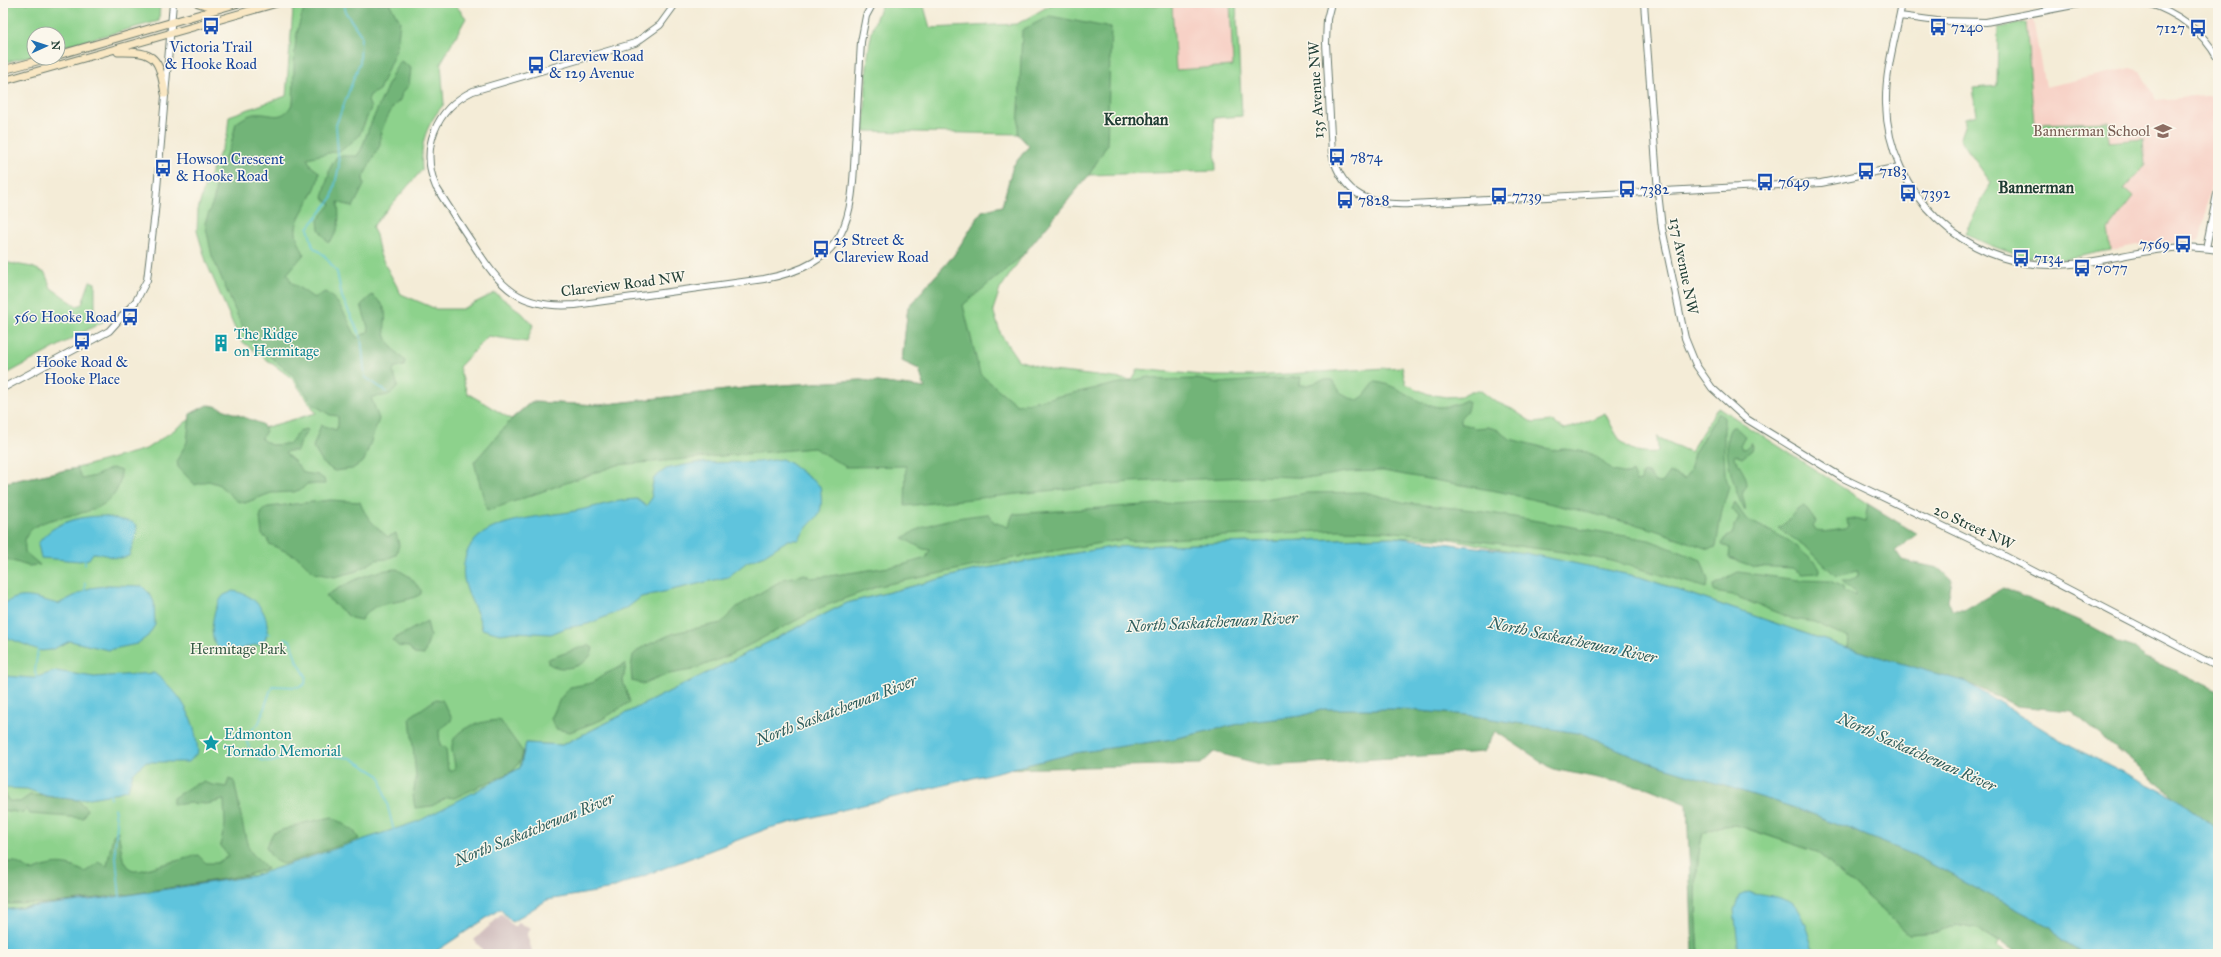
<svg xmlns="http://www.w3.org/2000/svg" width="2221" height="957" viewBox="0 0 2221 957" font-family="'IM FELL Great Primer',serif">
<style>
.built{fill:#f7d1c6}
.industrial{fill:#d2bfbf}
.green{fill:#8dd28c;stroke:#568860}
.forest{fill:#72b478;stroke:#487856}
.water{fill:#5fc4dd;stroke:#3f8088}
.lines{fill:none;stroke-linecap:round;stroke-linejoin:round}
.stream{stroke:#5fc4dd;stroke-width:1.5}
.tertiary-casing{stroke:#6a7a6d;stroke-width:8}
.secondary-casing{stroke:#6a7a6d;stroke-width:9}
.tertiary{stroke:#fff;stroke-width:6}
.secondary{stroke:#f9e7c3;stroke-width:7}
.labels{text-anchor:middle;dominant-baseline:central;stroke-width:3;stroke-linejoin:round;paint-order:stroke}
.transit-label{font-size:15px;fill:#164399;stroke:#fbf7ec;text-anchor:start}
.street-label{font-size:15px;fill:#1f3d34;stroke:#fbf7ec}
.education-label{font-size:15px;fill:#785e54;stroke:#fbf7ec;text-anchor:end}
.culture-label{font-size:15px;fill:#0d838f;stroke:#fbf7ec;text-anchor:start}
.park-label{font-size:15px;fill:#355b46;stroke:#fbf7ec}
.neighbourhood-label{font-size:16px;font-weight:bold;fill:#1f3d34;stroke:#fbf7ec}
.water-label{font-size:16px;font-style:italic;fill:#2f5f5e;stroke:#fbf7ec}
</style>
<rect width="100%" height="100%" fill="#fbf7ec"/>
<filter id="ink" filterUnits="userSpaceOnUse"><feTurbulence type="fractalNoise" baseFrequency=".025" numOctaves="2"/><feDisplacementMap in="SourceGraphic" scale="8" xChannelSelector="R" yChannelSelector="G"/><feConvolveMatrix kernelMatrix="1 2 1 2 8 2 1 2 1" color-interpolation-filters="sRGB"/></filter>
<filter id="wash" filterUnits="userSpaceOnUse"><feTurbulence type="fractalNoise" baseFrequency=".012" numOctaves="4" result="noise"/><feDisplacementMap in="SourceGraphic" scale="16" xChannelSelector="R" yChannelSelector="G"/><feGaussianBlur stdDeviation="0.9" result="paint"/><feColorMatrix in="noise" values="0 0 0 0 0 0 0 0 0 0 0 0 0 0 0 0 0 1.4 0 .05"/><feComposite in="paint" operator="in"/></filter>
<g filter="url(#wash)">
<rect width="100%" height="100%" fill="#f4ecd7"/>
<path class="built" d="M1110 3H1230L1233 66 1175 70 1110 6Z
M2033 20 2045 87 2130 68 2140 71 2156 100 2218 95V149L2200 240 2137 245 2111 250 2108 230 2133 197 2124 189 2145 165 2143 139 2109 142V122L2034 124 2026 22Z"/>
<path class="industrial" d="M502 914 514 927 519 923 531 928 527 935 533 954H480L482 949 474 940Z"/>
<path class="green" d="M3 3H160L159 21 58 48V34H34V55L3 63Z
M320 3H454L466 18 441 63 444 104C426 125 420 143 422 170L372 227 376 235 380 255 401 294 436 309H462L495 293 521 312 533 325 527 342 488 336 459 367 467 393 511 419 531 402 600 405 752 387 861 380 925 388 919 369 902 361 908 307 954 255 982 211 1002 206 1013 166 1029 146 1018 134 864 131C867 92 863 37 883 3H923L930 28 1017 24 1054 3H1110V6L1172 5 1176 70 1233 66 1230 3H1236L1242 116 1214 118 1216 171 1089 175 1047 224 1023 255 1000 289 993 310 1001 335 1018 360 1053 371 1132 380 1138 369 1211 376H1254L1402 367 1406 384 1428 394 1446 397 1461 396 1471 391H1481L1494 401 1512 409 1533 423 1551 421 1564 429 1577 426 1605 413C1619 440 1623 455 1658 452L1657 437 1690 452 1718 407 1868 504 1848 648 1640 577 1451 539 1393 537 1112 547 975 570 847 603 562 745 526 743 520 768 418 823 253 876 3 910V483L77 468 146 449 211 405 260 429 316 413 293 379 240 340 207 264 197 231 198 210 204 188 227 137 229 116 286 96 293 10Z
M2026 22 2034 124 2109 122V142L2143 139 2145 165 2124 189 2133 197 2108 230 2111 250C2092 253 2072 259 2053 260 2025 260 1988 246 1965 233L1991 183 1960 139C1961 132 1966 125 1965 118L1977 115 1973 88 1997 86 1998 28Z
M3 262 32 267 45 273 51 288 77 306 82 304 90 281 95 283V317L104 321 3 376Z
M1736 825 1817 852 1909 934 1938 932 1955 925 1978 929 1999 942 1997 947 2008 954H1699C1696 913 1693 872 1703 833L1721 826Z"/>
<path class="forest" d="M312 3H389L400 21 397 47 379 90 370 95 368 101 371 108 359 136 342 150 307 158 311 166 319 172C319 194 294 214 296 233 297 240 301 247 304 254L287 274 292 283 314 298 325 292C342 301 348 323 357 338L369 331 361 305 372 295C396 312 379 323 387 339 391 348 399 355 405 361L404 366 395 367 393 372 398 386C391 397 383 396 371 397L379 419 364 461 352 469 334 471 323 463 313 447 321 425 336 430 338 425V416L330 415 313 404 293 375 247 338 212 256 205 223 214 199 218 171 231 145 236 123C241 120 247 115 254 114 272 112 281 124 293 103 295 71 291 33 307 4Z
M1050 16 1111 28 1107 145 1089 175 1023 255 963 305 980 374 1017 405 1149 377 1163 380 1197 379 1218 383 1301 377 1300 385C1311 387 1320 378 1332 380 1342 393 1339 396 1358 400L1364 396 1375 382C1409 385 1425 422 1466 400L1469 402 1467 411 1461 417V423L1475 428 1488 427 1499 430 1510 439 1554 450 1564 449 1587 452 1598 458 1613 471 1628 474 1632 472 1636 482 1641 481 1642 474 1648 473 1655 482 1662 483 1670 472 1684 479 1690 470 1694 453 1719 412 1724 418V450L1725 474 1729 487 1722 510 1716 547 1708 549 1649 528 1586 512 1501 492 1383 471 1346 472 1313 478 1271 476 1130 482 905 506 906 466 846 467 814 448 617 465 487 511 474 462 511 420 531 402 600 405 752 387 861 380 925 388 919 369 902 361 908 307 954 255 982 211 1002 206 1013 166 1029 146 1018 134 1022 30Z
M401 61 411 68 409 85 402 93 400 100 393 107 386 120 380 135V145L363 177 364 185 353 207 338 202C339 218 341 231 328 243L319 229 318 220 331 204 323 198 330 168 337 156H357L361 150 369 128 394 71Z
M207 405 215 406 262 424 266 431 261 439 271 445 289 444 299 431 306 429 308 430 300 442 297 451H288L285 453 295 462 304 473 318 475 324 479 325 484H307L302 489 294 492 271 493 245 503 237 501 218 484 208 481 195 485 178 467 177 460 187 442 190 414Z
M1732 427H1735L1745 436 1740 445 1742 449 1747 448 1751 442 1753 446 1752 450 1742 458 1735 455 1734 458C1741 466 1747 476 1747 486 1737 496 1747 501 1745 511 1736 496 1718 441 1732 427Z
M77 468 82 479 95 476 112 468 121 471C120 529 40 505 26 537 24 541 25 548 25 552L40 565 28 566 3 558V483Z
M1365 492 1406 503 1473 510 1649 540 1701 560 1708 580 1707 588 1612 561 1563 552 1457 538 1385 531 1338 530 1130 541 1125 539 1023 556 879 586 822 607 730 655 692 670 669 674 643 684 632 681 631 668 633 655 641 648 674 633 721 623 737 607 760 593 784 579 805 574 811 578 829 576 902 565 926 558 930 550 923 549 903 538C927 521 960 517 988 514L994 522 1008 527 1013 514 1202 501H1259L1306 493Z
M330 500 360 502C365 517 376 527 388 537L396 533 399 545 396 555 386 559 376 560 357 571 335 577 314 573 298 557 269 544 268 539 262 535 260 517 263 509 268 507Z
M1735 503 1746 519 1788 540 1818 565 1820 569 1818 573 1802 574 1792 568 1752 566 1729 558 1730 548 1722 545 1724 539 1732 534 1739 517 1732 509Z
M1868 504 1917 534 1895 551 1901 560 1938 568 1952 580 1948 600 1952 610H1964L2003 588 2082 622 2120 643 2135 648 2143 658 2179 672 2218 691V830L2175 797 2071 711 2017 706 1966 682 1848 648 1849 638 1814 622 1793 619 1732 595 1714 592 1713 585 1738 572 1798 580 1830 581 1843 587 1844 593H1850L1855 596V592L1842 581H1850L1858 576V571L1836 576 1806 547 1778 528 1787 522 1797 509 1803 506 1805 507 1816 522 1813 526 1816 531C1826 533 1834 530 1845 529L1848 526 1847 519H1855L1865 522Z
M397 569 410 577 421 590V594C401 606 374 598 361 620L351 618 325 596C347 583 371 570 397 569Z
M427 621 430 636 424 655 414 654 409 647 398 646 392 640Z
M588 645 593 648C591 666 561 674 548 663V659Z
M626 664 623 681 630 702 601 720 570 732 556 729 551 719 560 699 570 687 592 683 605 674Z
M436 699 442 700 452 718 450 722 439 730 440 745 446 748 448 770H455C455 763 453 757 452 751 449 727 483 721 500 720L523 752 521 760 513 771 454 798 448 797 432 806 415 808 413 795 416 777 410 717Z
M1324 709H1397L1468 715 1583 734 1645 761 1805 811 1914 855 2050 927 2061 940 2083 954H2020L1978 929 1955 925 1938 932 1909 934 1817 852 1736 825 1721 826 1703 833C1693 873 1696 914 1699 954H1693L1687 804 1648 788 1553 769 1495 731 1484 752 1268 766 1214 752 1201 764 1009 769 1075 753 1172 739 1248 722 1301 716Z
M229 779 234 781C239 801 242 827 248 846 252 857 262 860 267 869L247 875 132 894 54 903 3 904V862H15L32 871C53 863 64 861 85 872L99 862 107 866 113 835 118 831 123 859 130 869 139 871 198 855 206 863H217L228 856 220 845 225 825 224 800 207 804 190 803 173 805V798L193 785 204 782C211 786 218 785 226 787Z
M3 792 9 801 20 802 30 795 46 796 78 800 87 809 83 818 30 814 26 809 22 813 3 810Z
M332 817 354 831 359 839 284 864C273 862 271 856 266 847L273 833 304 823Z"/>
<path class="water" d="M782 459 791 464 820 486C826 524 812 513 799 540H788L763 556 747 562 728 577 641 597 627 608 588 624 566 628 551 634 515 632 500 634 482 629C477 604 460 590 464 563 470 517 540 518 575 511 596 507 616 500 637 499L646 506 652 498 651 492 654 478 666 469 695 463 758 462Z
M103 516 132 522 137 526C137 535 132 547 129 556 115 562 107 553 93 553L89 559 80 561 41 558 38 544C51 523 79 516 103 516Z
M1393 537 1525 553 1640 577 1848 648 1966 682 2072 747 2175 797 2218 830V954H2083L2061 940 2050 927 1914 855 1805 811 1645 761 1583 734 1468 715 1397 709H1324L1301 716 1248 722 1172 739 1075 753 769 828 607 890 547 900 512 922 500 909 432 954H3V910L115 897 253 876 419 821 520 768 526 743 562 745 847 603 975 570 1112 547Z
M112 585 142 586 150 594 154 602 155 625 148 636 137 644 108 650 70 641 51 650 41 651 3 636V605C21 590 38 599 58 604L90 588Z
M232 591C253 593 270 612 267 633 265 645 260 644 250 646 243 648 234 652 226 651 204 648 212 606 224 595 226 594 230 593 232 591Z
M56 671 94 677 154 673C182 694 195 717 198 752L189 762H145L133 774 128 789 113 794 78 800 46 796 27 789 3 788V676L34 678Z
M1748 892C1760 894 1783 896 1793 904 1802 913 1809 935 1812 947L1822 954H1739L1734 910 1739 896Z"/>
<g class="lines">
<path class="stream" d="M344 3 346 13 361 35 360 62 336 125 339 166 332 198 308 228 313 247 324 255 337 272 342 297 361 337 365 377 387 392
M85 560V565
M85 583V591
M265 633 270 634
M285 638 290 640 296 659 306 676 305 684 300 687 272 686 259 723 245 737 251 753 261 760 271 762 312 750 334 756 351 758 380 776 394 831
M37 678 35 671 38 648
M110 794 111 799
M114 808 117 823 115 848 120 898"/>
</g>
</g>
<g filter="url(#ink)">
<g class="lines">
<g class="tertiary-casing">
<path id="tertiary" d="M676 3 660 25 635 43 473 91C435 109 420 149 436 187 448 206 460 225 473 244 501 288 519 309 575 305L764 279C849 263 852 221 855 146 857 111 859 77 861 42L866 16 873 3
M1331 3 1327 19 1326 43 1332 154C1343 196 1371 206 1411 204L1821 183 1899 167
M1644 3 1658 192 1662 228 1685 338 1696 365 1712 388 1745 418 1843 478 1995 551 2218 667
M1902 3C1896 36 1885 70 1886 104 1888 194 1964 266 2053 265 2093 265 2133 251 2173 248 2188 246 2203 248 2218 250
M2147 3C2177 12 2203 31 2218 59
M1900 16 1937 21 1986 22 2084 3
M2206 248 2218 189
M3 388 109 331 136 301 147 280 155 212 173 3"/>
</g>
<g class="secondary-casing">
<path id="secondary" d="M198 3 205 5H223
M118 52C156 51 159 58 165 94
M58 55 239 3
M3 70 48 58
M3 81 277 3"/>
</g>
<use href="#tertiary" class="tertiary"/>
<use href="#secondary" class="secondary"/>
</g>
</g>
<defs>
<g id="bus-bare" transform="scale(1.38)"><path d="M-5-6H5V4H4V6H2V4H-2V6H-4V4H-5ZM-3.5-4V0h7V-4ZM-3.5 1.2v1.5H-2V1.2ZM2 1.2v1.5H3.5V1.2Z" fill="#1a4fb4" stroke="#fbf7ec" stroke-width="2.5" paint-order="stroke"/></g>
<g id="school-bare" transform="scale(1.38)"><path d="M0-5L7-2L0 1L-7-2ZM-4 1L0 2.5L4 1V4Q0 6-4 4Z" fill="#8d6e63" stroke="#fbf7ec" stroke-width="2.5" paint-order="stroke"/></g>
<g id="building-bare" transform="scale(1.38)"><path d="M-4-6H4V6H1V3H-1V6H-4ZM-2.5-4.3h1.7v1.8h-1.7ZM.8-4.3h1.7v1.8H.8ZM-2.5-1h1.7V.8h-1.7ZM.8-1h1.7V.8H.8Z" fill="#0f9aa8" stroke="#fbf7ec" stroke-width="2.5" paint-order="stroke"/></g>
<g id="sight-bare" transform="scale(1.38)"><path d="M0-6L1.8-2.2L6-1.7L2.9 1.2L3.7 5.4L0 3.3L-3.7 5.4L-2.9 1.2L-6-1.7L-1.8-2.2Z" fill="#0f9aa8" stroke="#fbf7ec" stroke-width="2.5" paint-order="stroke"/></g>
</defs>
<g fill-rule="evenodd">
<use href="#bus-bare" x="211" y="26"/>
<use href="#bus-bare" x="1938" y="27"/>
<use href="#bus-bare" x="2198" y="28"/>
<use href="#bus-bare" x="536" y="65"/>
<use href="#school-bare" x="2163" y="131"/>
<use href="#bus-bare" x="1337" y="157"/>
<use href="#bus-bare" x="163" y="168"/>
<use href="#bus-bare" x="1866" y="171"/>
<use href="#bus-bare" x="1765" y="182"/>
<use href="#bus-bare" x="1627" y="189"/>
<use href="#bus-bare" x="1908" y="193"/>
<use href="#bus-bare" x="1499" y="196"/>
<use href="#bus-bare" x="1345" y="200"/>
<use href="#bus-bare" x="2183" y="244"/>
<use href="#bus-bare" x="821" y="249"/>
<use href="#bus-bare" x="2021" y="258"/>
<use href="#bus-bare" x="2082" y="268"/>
<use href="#bus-bare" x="130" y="317"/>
<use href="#bus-bare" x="82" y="341"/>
<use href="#building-bare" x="221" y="343"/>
<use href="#sight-bare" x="211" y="743"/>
</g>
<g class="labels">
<g class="transit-label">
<text x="1951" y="27">7240</text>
<text x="2185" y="28" text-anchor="end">7127</text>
<text x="211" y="47" text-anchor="middle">Victoria Trail<tspan x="211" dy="17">&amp; Hooke Road</tspan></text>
<text x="549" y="56">Clareview Road<tspan x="549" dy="17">&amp; 129 Avenue</tspan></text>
<text x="1350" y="157">7874</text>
<text x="176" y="159">Howson Crescent<tspan x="176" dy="17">&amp; Hooke Road</tspan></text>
<text x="1879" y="171">7183</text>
<text x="1778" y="182">7649</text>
<text x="1640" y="189">7382</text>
<text x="1921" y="193">7392</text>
<text x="1512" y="196">7739</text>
<text x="1358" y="200">7828</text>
<text x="834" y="240">25 Street &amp;<tspan x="834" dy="17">Clareview Road</tspan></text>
<text x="2170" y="244" text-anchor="end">7569</text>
<text x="2034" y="258">7134</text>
<text x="2095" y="268">7077</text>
<text x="117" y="317" text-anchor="end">560 Hooke Road</text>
<text x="82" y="362" text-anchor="middle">Hooke Road &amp;<tspan x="82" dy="17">Hooke Place</tspan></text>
</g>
<g class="street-label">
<text transform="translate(1316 90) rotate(-93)">135 Avenue NW</text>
<text transform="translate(1684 266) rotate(79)">137 Avenue NW</text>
<text transform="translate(623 284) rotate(-7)">Clareview Road NW</text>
<text transform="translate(1974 527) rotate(25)">20 Street NW</text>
</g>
<g class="education-label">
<text x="2150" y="131">Bannerman School</text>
</g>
<g class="culture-label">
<text x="234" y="334">The Ridge<tspan x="234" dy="17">on Hermitage</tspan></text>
<text x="224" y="734">Edmonton<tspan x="224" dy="17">Tornado Memorial</tspan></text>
</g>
<g class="park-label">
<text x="238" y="649">Hermitage Park</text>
</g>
<g class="neighbourhood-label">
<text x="1136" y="119">Kernohan</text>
<text x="2036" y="187">Bannerman</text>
</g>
<g class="water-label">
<text transform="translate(1212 622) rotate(-3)">North Saskatchewan River</text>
<text transform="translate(1573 640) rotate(12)">North Saskatchewan River</text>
<text transform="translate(836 710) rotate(-21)">North Saskatchewan River</text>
<text transform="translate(1917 752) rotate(24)">North Saskatchewan River</text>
<text transform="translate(534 829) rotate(-22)">North Saskatchewan River</text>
</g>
</g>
<rect width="2221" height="957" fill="none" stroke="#fbf7ec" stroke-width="16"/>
<g transform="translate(46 46) rotate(87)"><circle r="19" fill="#fbf7ec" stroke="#a3ada2"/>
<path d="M0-3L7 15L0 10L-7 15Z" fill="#1f6fb2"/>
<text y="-6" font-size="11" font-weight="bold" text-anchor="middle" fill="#1f3d34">N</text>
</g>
</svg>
